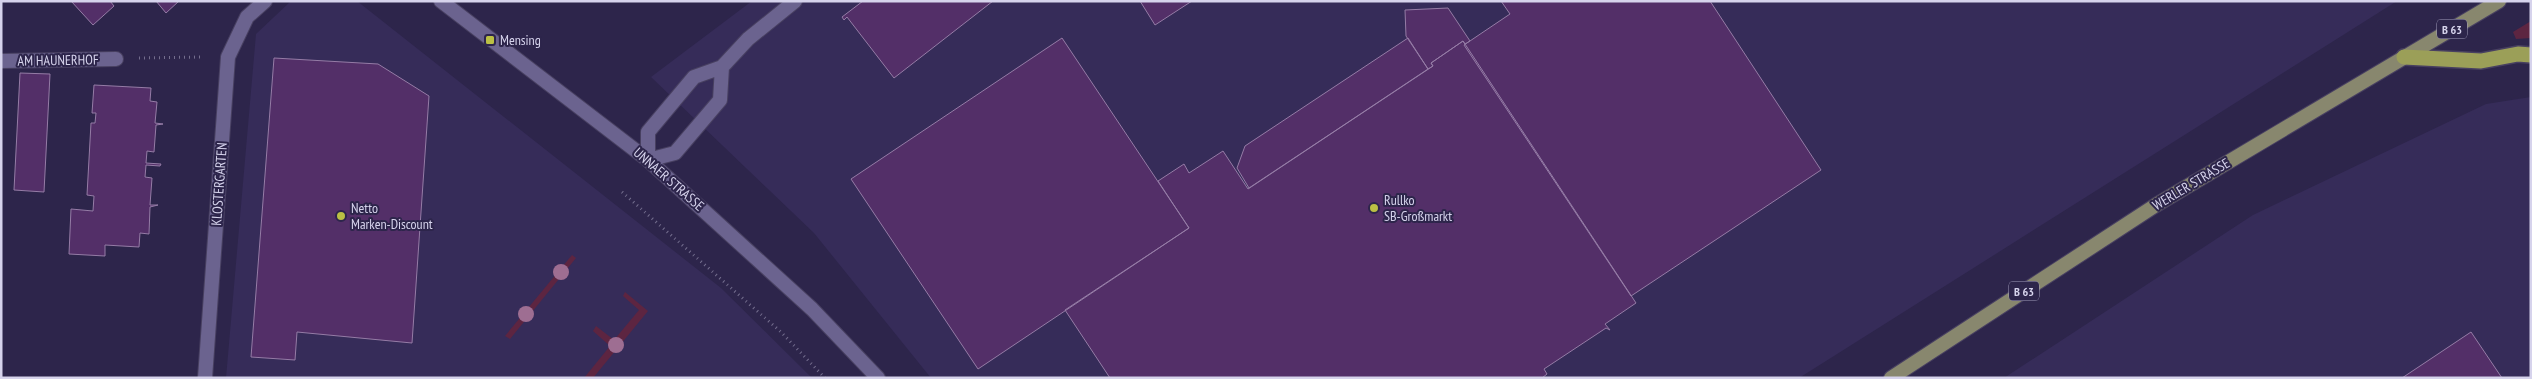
<svg xmlns="http://www.w3.org/2000/svg" width="2532" height="379" viewBox="0 0 2532 379" font-family="'PT Sans Narrow',sans-serif">
<style>
.built{fill:#362c59}
.green{fill:#5d2541}
.building{fill:#532f68;stroke:#957ca6}
.lines{fill:none;stroke-linecap:round;stroke-linejoin:round}
.minor-casing{stroke:#484061;stroke-width:16}
.primary-casing{stroke:#484061;stroke-width:16}
.motorway-casing{stroke:#484061;stroke-width:18}
.path{stroke:#746e8e;stroke-width:3;stroke-dasharray:1 4;stroke-linecap:butt}
.minor{stroke:#6b638f;stroke-width:14}
.primary{stroke:#88876e;stroke-width:14}
.motorway{stroke:#9b9f58;stroke-width:15}
.tree{fill:#9e6e92}
.poi-dot{fill:#bbc044;stroke:#2d254b;stroke-width:2}
.labels{text-anchor:middle;dominant-baseline:central;stroke-width:4;stroke-linejoin:round;paint-order:stroke}
.shield{fill:#2d254b;stroke:#a39fbc;stroke-width:1}
.shield-label{font-size:12px;font-weight:bold;fill:#d6d3ec}
.poi-label{font-size:14px;fill:#d6d3ec;stroke:#2d254b;text-anchor:start}
.street-label{font-size:14px;fill:#d6d3ec;stroke:#2d254b}
</style>
<rect width="100%" height="100%" fill="#2d254b"/>
<path class="built" d="M291 1H357L721 288 812 378H226L256 34Z
M752 1H2397L1799 378H931L814 233 651 77Z
M2531 97V378H2004L2253 215 2486 104Z"/>
<path class="green" d="M2531 21V38L2516 39 2513 32Z
M572 255 576 258 510 339 505 336Z
M625 292 648 311 593 378H584L610 346 593 331 596 326 614 340 639 310 623 296Z"/>
<path class="building" d="M71 1H110L114 6 93 25Z
M156 1H179L166 13Z
M863 1H993L894 78 847 17 844 20 842 17Z
M1140 1H1192L1155 25Z
M1501 1H1710L1821 170 1631 296 1464 45 1510 14Z
M1448 8 1470 41 1465 44 1463 41 1431 63 1433 66 1428 69 1406 36 1405 10Z
M1062 38 1189 228 978 369 851 179Z
M1408 38 1428 69 1249 188 1237 168 1245 146Z
M1463 41 1636 303 1605 324 1610 330 1606 328 1544 369 1547 374 1542 378H1110L1065 310 1189 228 1158 181 1184 164 1189 173 1223 151 1248 189 1433 66 1431 63Z
M274 58 378 64 429 96 412 343 297 332 295 360 251 357Z
M20 73 50 74 44 192 14 190Z
M94 85 151 88 150 101 157 102 155 123 163 124 156 125 154 152 147 151 146 163 161 164 160 166 146 165 145 177 152 178 150 205H158L150 207 149 234 140 233 139 247 105 245V256L69 254 71 209 93 211 94 196 87 195 91 123H95L96 113H92Z
M2471 332 2502 378H2402Z"/>
<g class="lines">
<g class="minor-casing">
<path id="minor" d="M441 1 648 160 812 309 878 378
M1 61 116 59
M648 160V132L694 77 722 67 748 39 795 1
M648 160 675 153 720 100 722 67
M205 378 228 57 247 17 265 1"/>
</g>
<g class="primary-casing">
<path id="primary" d="M1891 378 2156 205 2499 1"/>
</g>
<g class="motorway-casing">
<path id="motorway" d="M2404 57 2481 61 2518 54 2531 55"/>
</g>
<path class="path" d="M139 58 202 57
M622 192 781 332 825 378"/>
<use href="#minor" class="minor"/>
<use href="#primary" class="primary"/>
<use href="#motorway" class="motorway"/>
</g>
<g class="tree">
<circle cx="561" cy="272" r="8"/>
<circle cx="526" cy="314" r="8"/>
<circle cx="616" cy="345" r="8"/>
</g>
<g class="poi-dot">
<rect x="485" y="35" width="10" height="10" rx="2.5"/>
<circle cx="1374" cy="208" r="5"/>
<circle cx="341" cy="216" r="5"/>
</g>
<g class="labels">
<g class="shield">
<rect x="2437" y="19.5" width="30" height="19" rx="4"/>
<rect x="2009" y="281.5" width="30" height="19" rx="4"/>
</g>
<g class="shield-label">
<text x="2452" y="29">B 63</text>
<text x="2024" y="291">B 63</text>
</g>
<g class="poi-label">
<text x="500" y="40">Mensing</text>
<text x="1384" y="200">Rullko<tspan x="1384" dy="16">SB-Großmarkt</tspan></text>
<text x="351" y="208">Netto<tspan x="351" dy="16">Marken-Discount</tspan></text>
</g>
<g class="street-label">
<text transform="translate(58 60) rotate(-1)">AM HAUNERHOF</text>
<text transform="translate(669 179) rotate(41)">UNNAER STRASSE</text>
<text transform="translate(219 184) rotate(-86)">KLOSTERGARTEN</text>
<text transform="translate(2191 184) rotate(-31)">WERLER STRASSE</text>
</g>
</g>
<rect width="2532" height="379" fill="none" stroke="#d6d3ec" stroke-width="5"/>
</svg>
